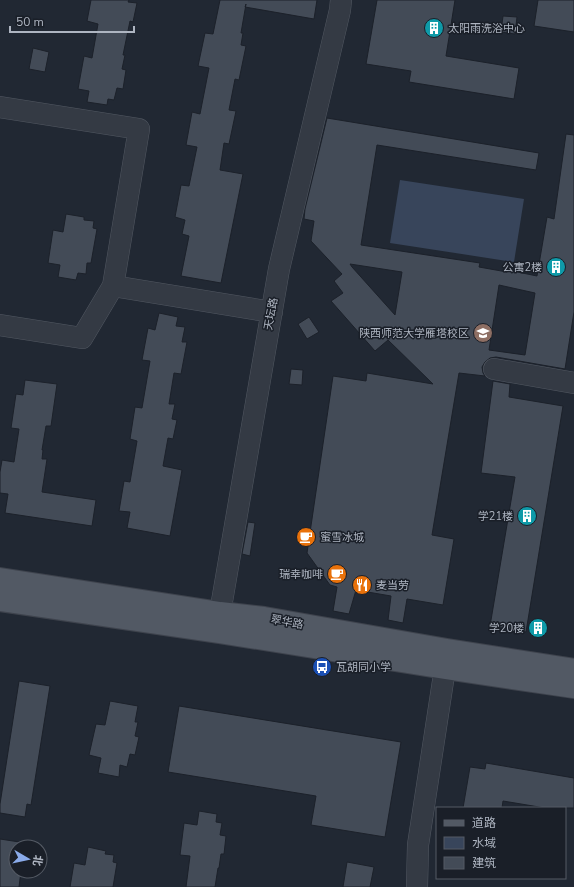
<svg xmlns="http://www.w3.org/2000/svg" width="574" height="887" viewBox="0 0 574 887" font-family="'Nunito Sans','Noto Sans SC',sans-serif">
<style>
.water{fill:#38455b}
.building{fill:#434b57;stroke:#1c212a;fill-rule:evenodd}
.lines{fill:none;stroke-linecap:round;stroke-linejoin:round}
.minor-casing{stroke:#525862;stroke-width:22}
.major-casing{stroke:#3e434d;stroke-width:24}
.minor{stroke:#343a44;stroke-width:21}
.major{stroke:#525964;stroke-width:22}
.labels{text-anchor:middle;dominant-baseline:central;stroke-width:3;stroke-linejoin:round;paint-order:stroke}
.poi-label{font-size:11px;fill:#aeb5c1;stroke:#1a1f28;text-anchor:end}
.street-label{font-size:11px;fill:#aeb5c1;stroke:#1a1f28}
</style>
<rect width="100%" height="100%" fill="#212833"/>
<path class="water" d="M400 180 524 199 514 262 390 243Z"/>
<path class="building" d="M91 0H129L128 2 137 3 133 22 130 21 123 55H125L122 69 126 70 123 89 117 88 114 100 108 99 107 105 87 102 89 91 78 89 84 56 92 58 98 24 87 21Z
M220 0H317L314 19 245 7 246 4 241 33H243L241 45 246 46 239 80 235 79 229 110 236 111 229 144 224 143 220 170 243 174 221 283 181 276 189 236 182 234 185 220 175 217 181 185 189 186 197 147 186 145 192 112 200 114 209 68 198 66 205 33 213 34Z
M377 0H455L446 56 519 68 514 99 409 82 411 71 366 64Z
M538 0H574V32L534 26Z
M503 16 517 17 515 34 501 32Z
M33 48 49 52 45 72 29 69Z
M327 118 539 153 536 170 377 145 361 245 480 263 479 267 507 272 508 270 537 276 547 217 554 219 566 134 574 135V312L565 369 496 357 490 358 485 362 482 367 483 373 485 376 459 373 432 535 454 539 443 605 407 599 403 623 388 620 391 596 356 590 349 614 333 611 337 587 330 585 307 553 333 376 366 381 367 373 433 384 388 340 375 351 331 301 343 293 334 281 342 274 311 241 314 221 304 219 305 209ZM350 264 402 272 395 315 352 267ZM499 285 535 293 525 355 489 350Z
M66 214 84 217V220L94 221 93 228 97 229 91 263H87L86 274 78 273 76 280 58 277 60 265 48 263 53 230 63 232Z
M159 313 178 317 176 326 185 327 182 342H187L181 374 174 373 169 404H175L172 419 177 420 173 439 168 438 163 466 182 470 170 536 127 528 130 512 119 511 124 481 130 482 137 441 130 439 135 407 142 408 150 361 142 360 148 328 155 330Z
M309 317 319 332 307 339 298 324Z
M291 369 303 370 302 385 289 384Z
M25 380 57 384 51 426H46L42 450H43L42 459H47L42 492 96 500 92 526 5 513 8 494 0 493V472L2 460 14 462 19 429 11 428 16 394 23 395Z
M493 381 510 384 509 397 563 406 526 632 490 626 515 477 481 473Z
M248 522 255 523 250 556 242 554Z
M19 681 50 686 31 805 27 804 25 817 0 813V804Z
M110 701 138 706 135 722H138L135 736 139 737 135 755 130 754 127 767 120 765 119 777 98 773 101 758 89 755 96 724 105 725Z
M179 706 401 742 385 837 311 825 316 796 168 772Z
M486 763 574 778V808H545L503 801 502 808H463L470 767 485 769Z
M199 811 217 814 216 822 222 823 220 835 226 836 224 854H221L219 868H218L215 887H186L190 856 180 855 184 823 197 825Z
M0 839 26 843 25 847H16V871H21L19 887H0Z
M88 847 106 851 105 854 114 855 113 862 117 863 113 887H70L74 863 85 865Z
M347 862 374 867 370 887H343Z"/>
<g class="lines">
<g class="minor-casing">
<path id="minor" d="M0 107 139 129 113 286 82 338 0 325
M113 286 272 312
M494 369 574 383
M220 631V613L279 269 340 10 341 0
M417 887 418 845 445 668"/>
</g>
<g class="major-casing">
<path id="major" d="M0 579 220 613 264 618 447 650 574 670
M0 600 220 632 445 668 574 687"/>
</g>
<use href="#minor" class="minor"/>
<use href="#major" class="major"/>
</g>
<defs>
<g id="building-disc" transform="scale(1)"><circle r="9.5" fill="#0f9aa8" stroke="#1a1f28"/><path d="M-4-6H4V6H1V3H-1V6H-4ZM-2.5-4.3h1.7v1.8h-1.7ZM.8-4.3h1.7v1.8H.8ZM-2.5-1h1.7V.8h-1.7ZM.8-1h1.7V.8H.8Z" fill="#fff"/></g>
<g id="university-disc" transform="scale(1)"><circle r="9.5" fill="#8d6e63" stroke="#1a1f28"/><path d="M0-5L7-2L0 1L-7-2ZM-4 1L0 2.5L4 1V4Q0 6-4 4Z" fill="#fff"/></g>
<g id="cafe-disc" transform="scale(1)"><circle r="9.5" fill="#e8710a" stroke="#1a1f28"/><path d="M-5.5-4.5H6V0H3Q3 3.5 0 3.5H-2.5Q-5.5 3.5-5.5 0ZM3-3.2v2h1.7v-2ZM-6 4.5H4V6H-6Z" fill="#fff"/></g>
<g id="restaurant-disc" transform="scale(1)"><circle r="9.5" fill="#e8710a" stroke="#1a1f28"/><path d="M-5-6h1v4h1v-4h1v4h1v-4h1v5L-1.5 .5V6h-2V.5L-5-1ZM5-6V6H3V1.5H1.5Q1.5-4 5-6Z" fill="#fff"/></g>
<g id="bus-disc" transform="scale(1)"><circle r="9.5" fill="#1a4fb4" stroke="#1a1f28"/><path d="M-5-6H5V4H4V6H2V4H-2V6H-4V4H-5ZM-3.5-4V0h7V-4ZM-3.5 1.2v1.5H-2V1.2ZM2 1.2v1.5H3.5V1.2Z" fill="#fff"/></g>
</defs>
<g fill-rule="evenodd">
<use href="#building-disc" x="434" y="28"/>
<use href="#building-disc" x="556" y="267"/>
<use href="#university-disc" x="483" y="333"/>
<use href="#building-disc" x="527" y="516"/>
<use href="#cafe-disc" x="306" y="537"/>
<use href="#cafe-disc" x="337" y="574"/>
<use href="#restaurant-disc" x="362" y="585"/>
<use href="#building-disc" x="538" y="628"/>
<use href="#bus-disc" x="322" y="667"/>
</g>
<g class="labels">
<g class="poi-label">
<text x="448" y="28" text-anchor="start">太阳雨洗浴中心</text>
<text x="542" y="267">公寓2楼</text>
<text x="469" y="333">陕西师范大学雁塔校区</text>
<text x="513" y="516">学21楼</text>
<text x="320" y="537" text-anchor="start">蜜雪冰城</text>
<text x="323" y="574">瑞幸咖啡</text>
<text x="376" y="585" text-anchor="start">麦当劳</text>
<text x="524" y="628">学20楼</text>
<text x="336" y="667" text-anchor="start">瓦胡同小学</text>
</g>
<g class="street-label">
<text transform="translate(271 314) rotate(-80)">天坛路</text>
<text transform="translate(287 622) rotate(10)">翠华路</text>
</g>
</g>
<rect x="436" y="807" width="130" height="72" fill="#1a1f28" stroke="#555b65"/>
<rect x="444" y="820" width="20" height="6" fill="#525964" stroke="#555b65"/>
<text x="472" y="827" font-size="12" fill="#aeb5c1">道路</text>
<rect x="444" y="837" width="20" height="12" fill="#38455b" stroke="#555b65"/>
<text x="472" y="847" font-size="12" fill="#aeb5c1">水域</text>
<rect x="444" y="857" width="20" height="12" fill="#434b57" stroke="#555b65"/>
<text x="472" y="867" font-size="12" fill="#aeb5c1">建筑</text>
<g transform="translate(28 859) rotate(99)"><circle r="19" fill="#1a1f28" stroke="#555b65"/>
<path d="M0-3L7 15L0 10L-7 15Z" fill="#8aabea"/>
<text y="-6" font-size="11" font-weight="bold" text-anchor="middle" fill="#aeb5c1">北</text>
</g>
<path d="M10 26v6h124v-6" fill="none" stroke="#aeb5c1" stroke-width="2"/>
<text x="16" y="26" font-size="12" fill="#aeb5c1" stroke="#1a1f28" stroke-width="3" paint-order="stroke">50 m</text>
</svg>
